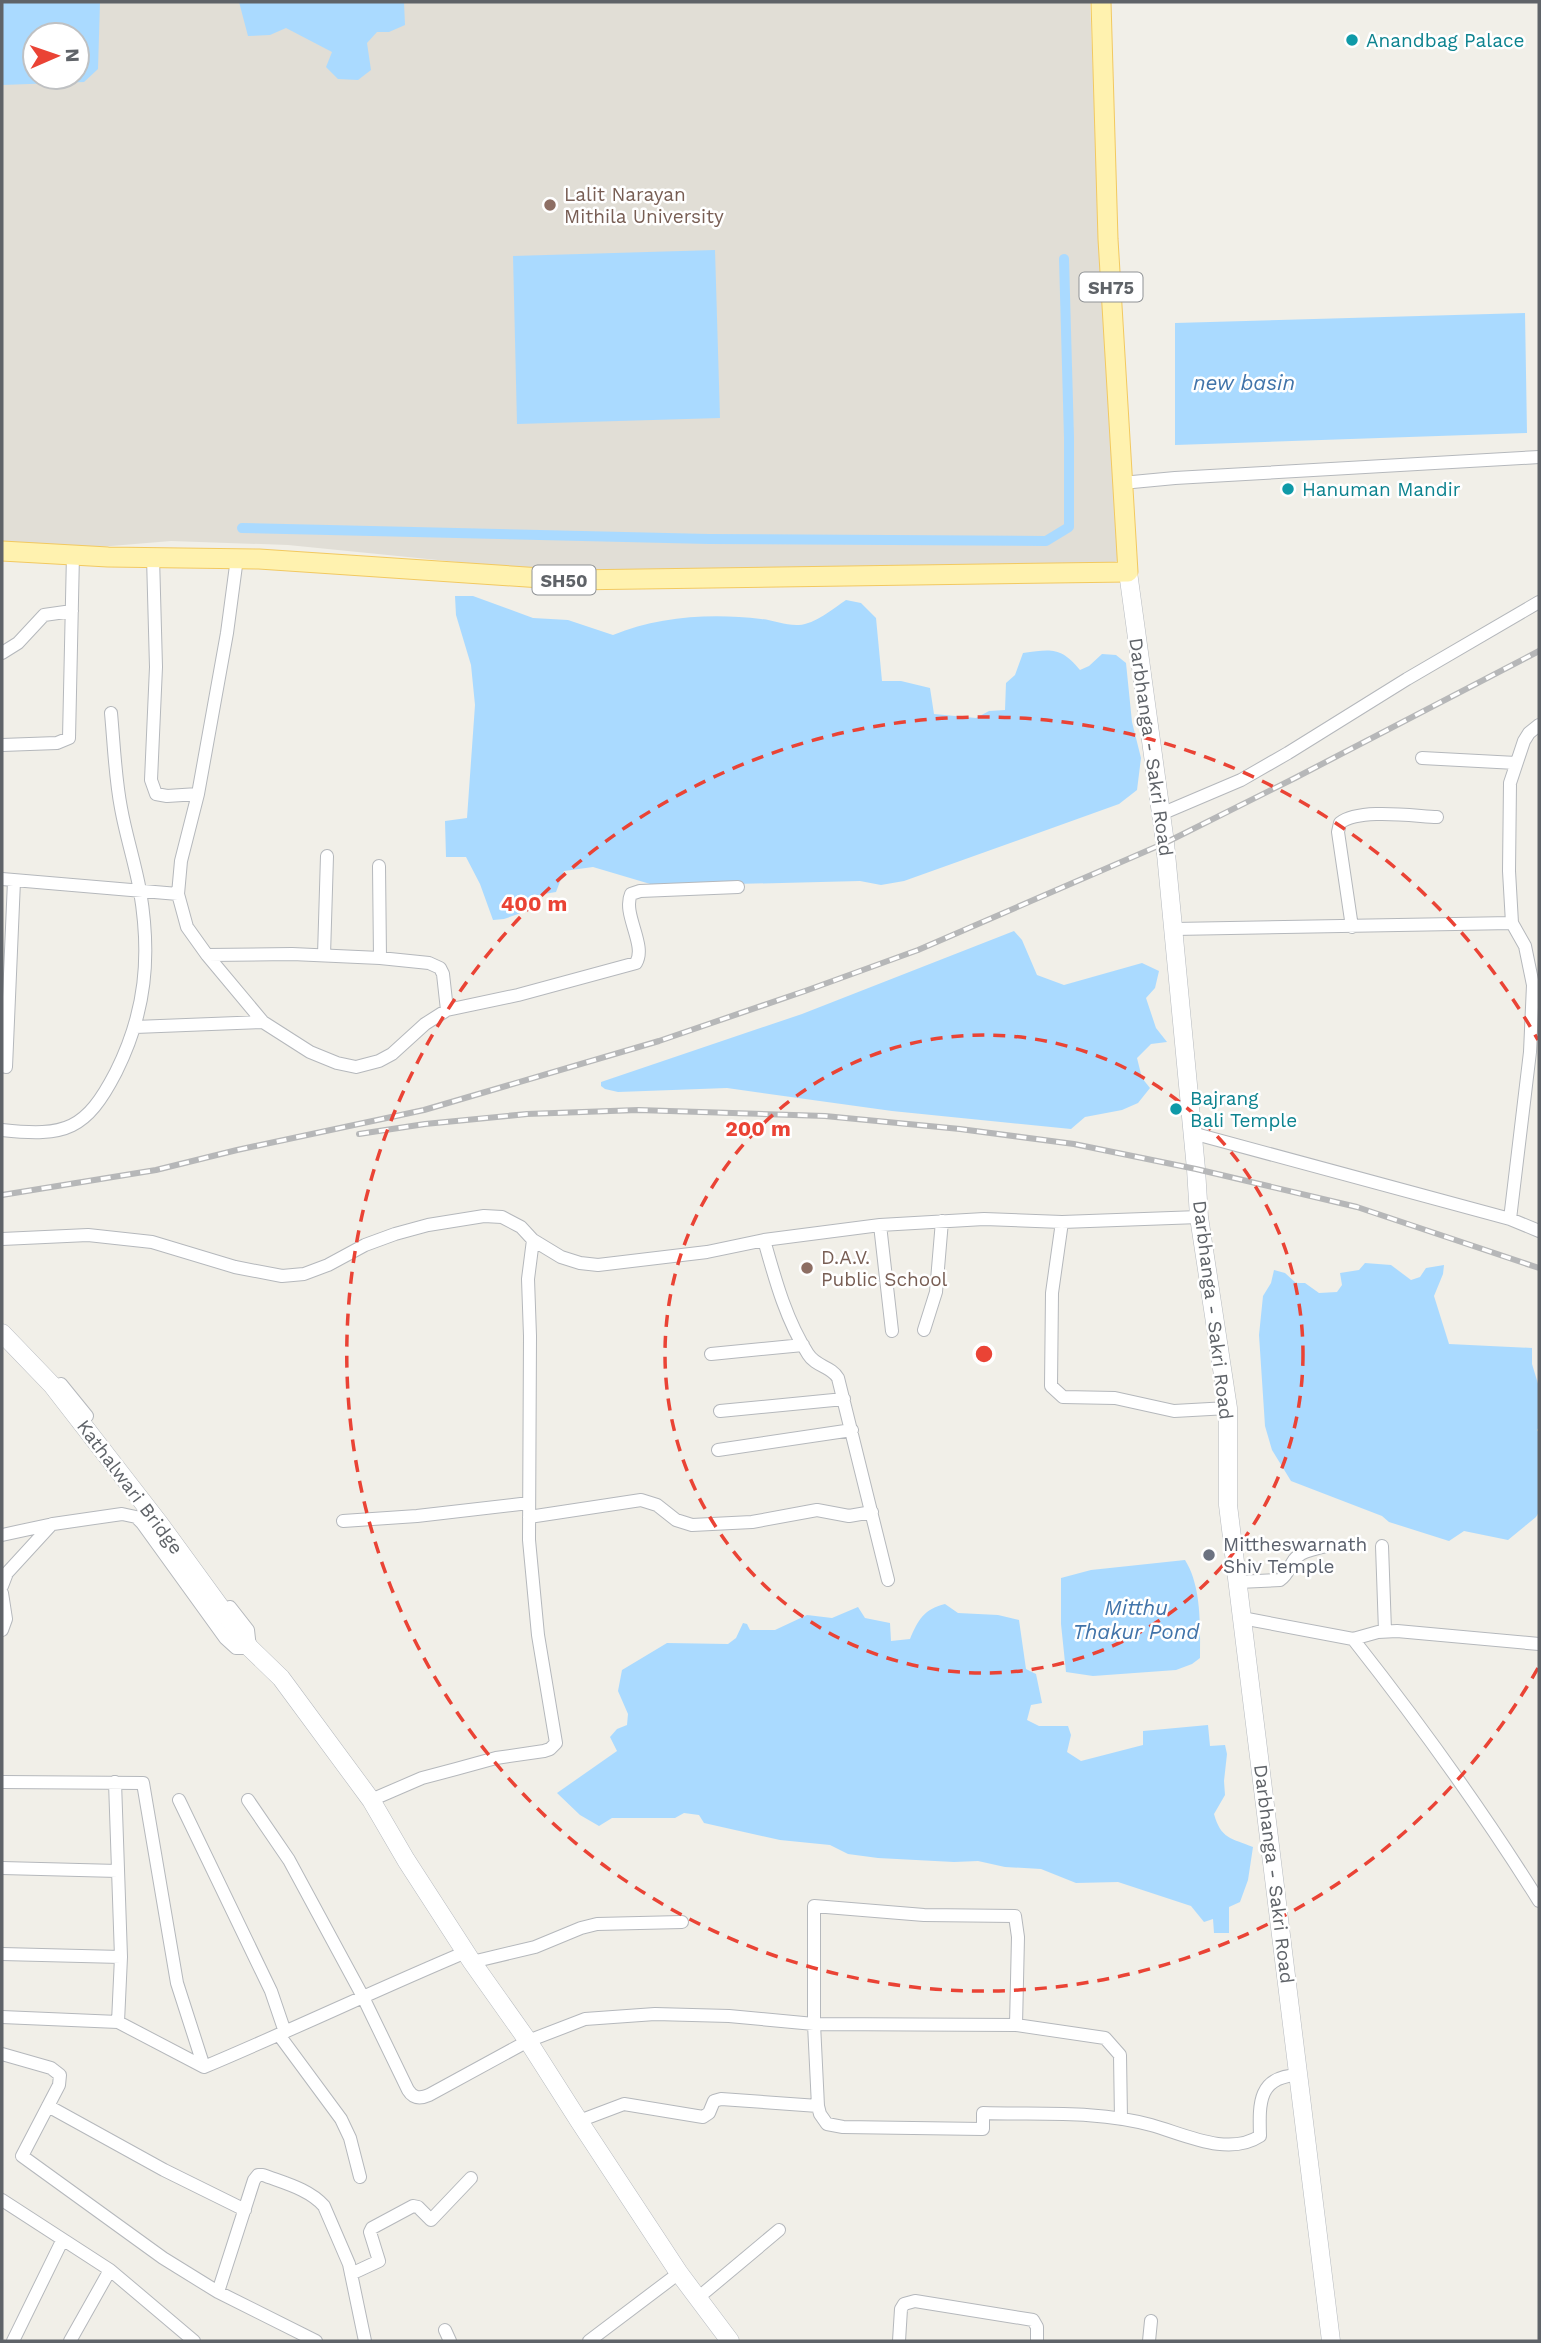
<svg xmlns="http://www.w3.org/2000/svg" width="1541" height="2343" viewBox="0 0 1541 2343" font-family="'Work Sans',sans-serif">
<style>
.education{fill:#e1ded6;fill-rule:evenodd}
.water{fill:#aadaff;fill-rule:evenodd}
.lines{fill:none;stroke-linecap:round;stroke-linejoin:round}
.canal{stroke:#aadaff;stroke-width:10}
.minor-casing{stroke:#b5b8bc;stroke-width:14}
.secondary-casing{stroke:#b6babf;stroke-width:19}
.primary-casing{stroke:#f2c960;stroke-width:21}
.minor{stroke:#fff;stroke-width:12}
.secondary{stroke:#fff;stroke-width:18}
.primary{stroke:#fff2af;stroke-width:19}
.rail-casing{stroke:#b6b7b8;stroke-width:6}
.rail{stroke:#fff;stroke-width:3.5;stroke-dasharray:10;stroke-linecap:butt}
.ring{fill:none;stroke:#ea4335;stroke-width:3.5;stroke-dasharray:12 9}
.culture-dot{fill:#0f9aa8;stroke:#fff;stroke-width:2.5}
.education-dot{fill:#8d6e63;stroke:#fff;stroke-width:2.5}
.worship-dot{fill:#6b7280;stroke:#fff;stroke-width:2.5}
.labels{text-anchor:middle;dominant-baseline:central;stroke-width:5;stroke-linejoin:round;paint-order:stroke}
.shield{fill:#fff;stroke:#8f9295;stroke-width:2}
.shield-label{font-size:18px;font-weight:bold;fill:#5f6368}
.culture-label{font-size:19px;fill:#0d838f;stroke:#fff;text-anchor:start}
.education-label{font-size:19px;fill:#785e54;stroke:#fff;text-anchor:start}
.street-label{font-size:19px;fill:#5f6368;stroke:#fff}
.worship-label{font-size:19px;fill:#5b616d;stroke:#fff;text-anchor:start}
.water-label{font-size:21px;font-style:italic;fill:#4174aa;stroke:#fff}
.centre{fill:#ea4335;stroke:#fff;stroke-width:3.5}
.ring-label{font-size:21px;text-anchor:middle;font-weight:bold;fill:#ea4335;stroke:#fff;stroke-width:5;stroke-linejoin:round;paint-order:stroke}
</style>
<rect width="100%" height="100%" fill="#f1efe8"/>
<path class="education" d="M2 2H1090L1104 332 1121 559 1111 564 566 573 288 545 171 541 99 547 2 543ZM35 35H77V77H35Z"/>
<path class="water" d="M2 2H100L98 69 84 82 2 85ZM77 35V77H35V35Z
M239 2H404L405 25 389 32H377L367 43 371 70 358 80 338 79 326 67 332 52 286 28 270 35 248 36Z
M715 250 720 418 517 424 513 256Z
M1525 313 1527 433 1175 445V323Z
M455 596H473L533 618 568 620 613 635C658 616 713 613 761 619 773 620 787 626 799 625 815 624 833 609 846 600L861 603 876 618 882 681H901L930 688 934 714 976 718 989 711 1005 710 1006 683 1015 675 1023 653C1052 649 1061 647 1080 670L1089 666 1102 654 1116 655 1126 663 1132 722 1141 758 1137 790 1119 804 904 881 881 885 860 881 657 886 593 867 564 871 556 892 532 896 524 912 504 919 493 920 480 884 466 857H446L445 821 467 818 475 705 471 665 456 615Z
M1014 931 1022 940 1037 975 1064 985 1142 963 1159 971 1155 988 1146 998 1156 1028 1167 1042 1151 1044 1137 1058 1142 1078 1150 1088 1138 1103 1122 1110 1085 1117 1071 1129 892 1111 727 1088 618 1092 605 1089 601 1086V1082L802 1014Z
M1365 1263 1391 1265 1411 1280 1420 1277 1426 1268 1444 1265 1443 1274 1434 1296 1449 1344 1532 1348V1364L1539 1387V1427L1537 1430 1539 1433V1512L1536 1517 1508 1540 1464 1531 1449 1541 1389 1522 1382 1516 1291 1481 1272 1450 1265 1426 1259 1335 1263 1296 1271 1283 1274 1270 1285 1273 1296 1283H1305L1319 1293 1337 1292 1342 1285 1340 1273 1359 1270Z
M1185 1560C1202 1587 1200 1627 1200 1658L1192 1664 1176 1670 1093 1676 1066 1672 1061 1624V1578L1091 1570Z
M945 1604 958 1613 998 1615 1019 1620 1026 1669 1036 1674 1042 1703 1031 1705 1027 1720 1039 1726H1068L1071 1735 1067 1752 1081 1761 1143 1745V1731L1208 1725 1210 1746 1225 1745 1227 1754 1224 1781 1225 1795 1214 1814C1221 1839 1231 1838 1253 1847L1248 1880 1240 1902 1229 1907V1933H1214L1213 1919 1204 1922 1191 1906 1118 1882 1076 1883 1041 1869 1005 1867 978 1861 954 1862 878 1858 848 1854 830 1845 780 1840 704 1823 699 1815 684 1813 675 1818H612L599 1826 580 1815 557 1793 617 1751 610 1737 617 1729 627 1725 628 1714 618 1691 622 1670 667 1643 728 1644 736 1638 743 1623 747 1624 750 1630H775L807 1615 832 1618 858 1607 865 1618 890 1623 891 1641 910 1639C918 1620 924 1609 945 1604Z"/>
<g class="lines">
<path class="canal" d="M242 528 709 539 1046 541 1069 527V438L1064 259"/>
<g class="minor-casing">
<path id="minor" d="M1122 483 1175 478 1539 457
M153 557 156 667 151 780 156 794 167 796 198 794
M237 558 227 633 198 794 181 861 178 894 187 927 207 955 263 1022 310 1052 337 1063 356 1067 379 1061 392 1054 425 1024 447 1010 518 995 636 963C647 945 622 914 631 894L640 891 738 887
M2 653 18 643 44 615 72 611
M2 745 57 743 69 738 73 554
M1422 758 1516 763
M1161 814 1241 780 1288 753 1407 679 1539 602
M379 866 380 958
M2 879 178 894
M1352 927 1338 832 1340 823C1359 808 1413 816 1437 817
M1174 929 1512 923
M207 955 292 954 380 958 429 963 440 968 443 974 447 1010
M324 955 327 856
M135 1027 263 1022
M6 1067 14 881
M2 1130C66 1137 86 1130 116 1072 146 1012 151 956 140 891 135 863 126 836 121 808 115 777 114 745 111 713
M1192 1133 1510 1219 1539 1231
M1510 1219 1530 1052 1533 985 1525 946 1512 923 1509 871 1510 783 1524 741 1529 733 1539 725
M1062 1222 1052 1293 1051 1386 1063 1397 1115 1398 1174 1411 1228 1408
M880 1225 892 1331
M2 1239 88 1235 152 1242 235 1267 282 1276 304 1274 328 1265 365 1245 395 1234 428 1225 484 1216 502 1217 521 1227 533 1240 561 1257 580 1263 598 1265 707 1252 764 1240 880 1225 984 1219 1062 1222 1199 1217
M764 1240C775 1279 786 1320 808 1354 816 1367 831 1366 838 1378L888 1580
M924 1330 936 1292 942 1221
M711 1354 803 1345
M61 1384 87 1416
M720 1411 844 1399
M718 1450 852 1430
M529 1517 641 1500 657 1505 676 1520 692 1525 752 1522 817 1510 849 1516 872 1512
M343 1521 417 1516 529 1503
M2 1535 53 1524 122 1514 136 1517 142 1523 225 1638 236 1648H250L248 1630 230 1607
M1382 1546 1385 1631
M1238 1582 1280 1580C1288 1575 1289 1567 1294 1560 1301 1551 1315 1549 1326 1546
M2 1586 7 1573 52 1524
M2 1593 6 1619 2 1630
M1242 1618 1353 1639C1420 1724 1482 1810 1539 1901
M1353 1639 1378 1632 1397 1631 1539 1644
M2 1782 143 1783 177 1983 204 2067
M115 1782 121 1957 118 2022
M179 1800 271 1991 285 2032
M248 1800 289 1860 362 1995 408 2090C413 2098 420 2099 429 2095L528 2041 585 2019 655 2014 729 2016 814 2024 1016 2025 1105 2038 1120 2055 1121 2119
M371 1800 422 1778 456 1769 496 1758 544 1751 550 1749 556 1743 538 1635 529 1540 530 1336 528 1279 533 1240
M2 1868 118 1871
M2 1954 121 1957
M472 1962 535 1947 581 1928 597 1924 682 1922
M2 2017 118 2022 204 2067C292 2030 378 1989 466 1952
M279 2035 341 2119 350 2138 360 2177
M2 2054 51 2068 60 2075 59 2085 22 2156 163 2258 218 2292 316 2341
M48 2106 164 2170 245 2210
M818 2106 814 2024V1906L924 1915 1015 1916 1018 1937 1016 2025
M579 2121 624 2104 703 2117 709 2113 714 2101 721 2099 818 2106 820 2114 827 2124 843 2127 983 2129V2113C1039 2115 1096 2110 1151 2125 1184 2134 1228 2157 1260 2136 1259 2103 1258 2076 1299 2075
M2 2200 110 2270 194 2341
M351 2274 379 2261 370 2232 372 2228 413 2206 418 2207 431 2220 471 2178
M218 2292 254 2180 258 2175H263C284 2183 309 2189 324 2206L349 2264 365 2341
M699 2297 779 2230
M445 2330 450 2341
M13 2341 62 2241
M70 2341 110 2270
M589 2341 679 2273
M899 2341 901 2309 904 2304 915 2301 1033 2320 1037 2327V2341
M1149 2341 1151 2321"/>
</g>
<g class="secondary-casing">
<path id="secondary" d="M1128 572 1165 843 1196 1169 1199 1217 1228 1408V1505L1331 2341
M2 1333 52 1385 159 1523 250 1648 281 1678 371 1800 406 1860 472 1962 528 2041 579 2121 679 2273 730 2341"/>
</g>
<g class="primary-casing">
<path id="primary" d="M2 551 108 557 259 559 571 580 1128 572 1108 239 1101 2"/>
</g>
<use href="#minor" class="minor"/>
<use href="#secondary" class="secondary"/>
<use href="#primary" class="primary"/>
<g class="rail-casing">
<path id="rail" d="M359 1134 425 1124 527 1114 638 1110 825 1116 960 1129 1074 1144 1196 1169 1357 1207 1539 1268
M2 1195 156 1170 237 1150 424 1110 659 1041 805 991 918 950 1165 843 1295 778 1539 651"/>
</g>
<use href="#rail" class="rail"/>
</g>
<g class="ring">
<circle cx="984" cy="1354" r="319"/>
<path d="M1538 1668A637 637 0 1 1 1538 1040"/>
</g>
<g class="culture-dot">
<circle cx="1352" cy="40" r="7"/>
<circle cx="1288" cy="489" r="7"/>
<circle cx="1176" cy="1109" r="7"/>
</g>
<g class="education-dot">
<circle cx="550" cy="205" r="7"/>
<circle cx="807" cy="1268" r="7"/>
</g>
<circle class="worship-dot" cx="1209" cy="1555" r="7"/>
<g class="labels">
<g class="shield">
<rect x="1079.5" y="272.5" width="63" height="29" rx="5"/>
<rect x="532.5" y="565.5" width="63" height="29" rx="5"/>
</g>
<g class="shield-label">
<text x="1111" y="287">SH75</text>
<text x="564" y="580">SH50</text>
</g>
<g class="culture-label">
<text x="1366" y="40">Anandbag Palace</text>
<text x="1302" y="489">Hanuman Mandir</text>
<text x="1190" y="1098">Bajrang<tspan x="1190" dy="22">Bali Temple</tspan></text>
</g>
<g class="education-label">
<text x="564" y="194">Lalit Narayan<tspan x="564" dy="22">Mithila University</tspan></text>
<text x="821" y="1257">D.A.V.<tspan x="821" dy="22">Public School</tspan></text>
</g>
<g class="street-label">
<text transform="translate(1151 747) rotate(82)">Darbhanga - Sakri Road</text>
<text transform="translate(1213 1310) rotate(83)">Darbhanga - Sakri Road</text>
<text transform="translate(130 1487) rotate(53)">Kathalwari Bridge</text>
<text transform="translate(1274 1874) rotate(83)">Darbhanga - Sakri Road</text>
</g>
<g class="worship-label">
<text x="1223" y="1544">Mittheswarnath<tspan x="1223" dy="22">Shiv Temple</tspan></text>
</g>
<g class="water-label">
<text x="1244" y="382">new basin</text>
<text x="1136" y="1607">Mitthu<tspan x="1136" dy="24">Thakur Pond</tspan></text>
</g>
</g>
<circle cx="984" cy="1354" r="10" class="centre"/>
<g class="ring-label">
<text x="534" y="911">400 m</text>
<text x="758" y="1136">200 m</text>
</g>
<rect width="1541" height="2343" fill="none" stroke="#5f6368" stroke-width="7"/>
<g transform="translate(56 56) rotate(88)"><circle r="33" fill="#ffffff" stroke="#bfc1c3" stroke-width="2"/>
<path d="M0-5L12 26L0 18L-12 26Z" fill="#ea4335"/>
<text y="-10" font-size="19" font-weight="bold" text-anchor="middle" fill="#5f6368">N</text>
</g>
</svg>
